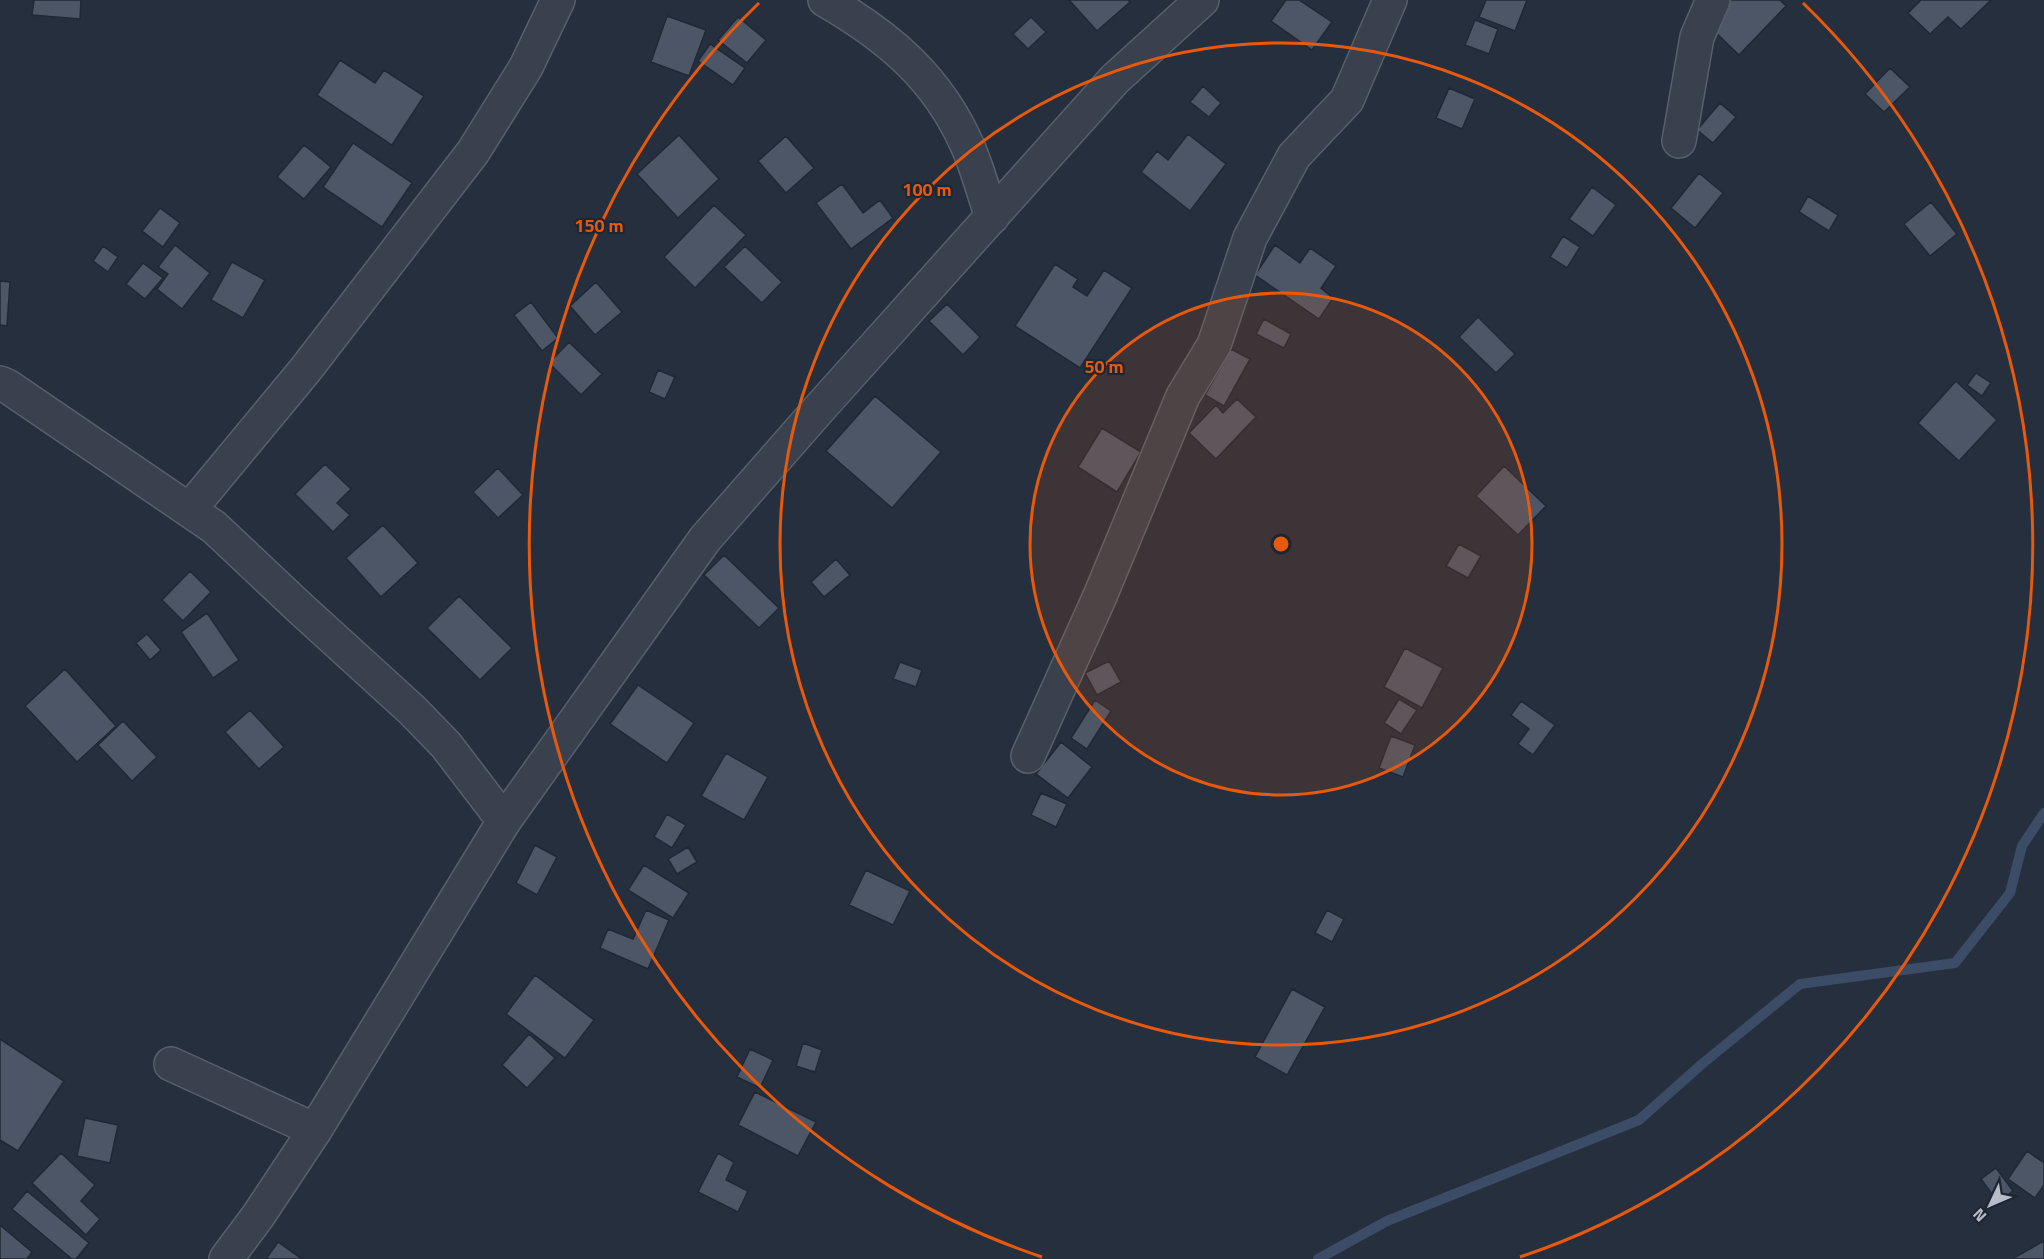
<svg xmlns="http://www.w3.org/2000/svg" width="2044" height="1259" viewBox="0 0 2044 1259" font-family="'Titillium Web',sans-serif">
<style>
.lines{fill:none;stroke-linecap:round;stroke-linejoin:round}
.stream{stroke:#3c4c66;stroke-width:10}
.building{fill:#4c5667;stroke:#212835;stroke-width:1.5}
.minor-casing{stroke:#585f6c;stroke-width:36}
.tertiary-casing{stroke:#585f6c;stroke-width:36}
.minor{stroke:#3a414e;stroke-width:33}
.tertiary{stroke:#3a414e;stroke-width:33}
.ring{fill:none;stroke:#e8590c;stroke-width:3}
.centre{fill:#e8590c;stroke:#1e2633;stroke-width:3}
.ring-label{font-size:18px;text-anchor:middle;font-weight:bold;fill:#e8590c;stroke:#1e2633;stroke-width:4.5;stroke-linejoin:round;paint-order:stroke}
</style>
<rect width="100%" height="100%" fill="#262f3e"/>
<g class="lines">
<path class="stream" d="M1318 1259 1387 1221 1639 1120 1702 1064 1800 984 1955 963 2010 893 2022 846 2044 813"/>
</g>
<path class="building" d="M34 0H81L80 19 32 15Z
M1069 0H1128L1130 2 1097 31Z
M1286 0H1299L1332 22 1312 50 1271 21Z
M1486 0H1527L1515 31 1479 17Z
M1730 0H1780L1786 6 1739 55 1707 24Z
M1921 0H1991L1961 29 1948 17 1930 34 1908 13Z
M667 16 706 30 689 76 651 62Z
M738 17 766 40 747 63 718 40Z
M1031 17 1046 32 1028 49 1013 34Z
M1475 20 1498 29 1489 54 1465 45Z
M710 44 745 68 733 85 698 61Z
M340 60 375 83 384 70 424 96 392 145 317 95Z
M1890 68 1910 87 1884 112 1865 94Z
M1203 86 1221 103 1209 117 1190 102Z
M1449 88 1475 99 1462 129 1436 118Z
M1720 103 1736 117 1713 143 1697 130Z
M1188 134 1226 164 1190 211 1141 172 1157 151 1168 160Z
M679 135 719 179 678 218 637 174Z
M786 136 814 168 786 193 758 161Z
M353 143 412 183 382 227 323 187Z
M304 145 331 167 304 199 277 177Z
M1699 173 1723 193 1695 228 1671 208Z
M842 184 863 213 880 200 893 218 851 249 816 203Z
M1592 187 1616 205 1593 236 1569 219Z
M1808 196 1838 215 1829 231 1799 212Z
M1931 202 1957 234 1930 256 1904 224Z
M714 205 746 235 695 288 664 257Z
M160 208 180 223 163 247 142 231Z
M1563 236 1580 247 1567 268 1550 257Z
M175 245 210 273 182 309 157 289 168 274 158 267Z
M1275 245 1300 263 1310 248 1336 266 1321 288 1333 298 1319 319 1255 275Z
M103 246 118 257 108 272 93 261Z
M745 246 782 282 762 303 724 267Z
M232 262 265 280 243 318 211 300Z
M143 263 163 278 145 299 126 284Z
M1055 264 1078 279 1073 287 1087 296 1104 270 1132 288 1080 368 1015 326Z
M0 281 10 282 7 326 0 325Z
M596 282 622 312 595 335 570 306Z
M531 302 558 338 542 351 514 315Z
M947 304 980 337 963 355 929 321Z
M1478 317 1515 354 1496 373 1459 337Z
M1264 319 1291 334 1284 348 1256 334Z
M569 342 602 374 581 395 549 363Z
M1231 349 1250 359 1224 406 1205 395Z
M658 370 675 377 665 399 649 392Z
M1976 373 1991 383 1982 396 1967 385Z
M1956 381 1997 420 1959 461 1918 423Z
M875 396 941 452 892 508 826 451Z
M1237 399 1256 417 1216 459 1189 433 1216 405 1223 413Z
M1102 428 1141 452 1117 492 1078 467Z
M325 464 351 489 337 503 350 515 333 532 295 494Z
M1504 466 1546 506 1518 535 1476 496Z
M498 468 523 495 498 518 473 492Z
M383 525 418 563 381 597 346 558Z
M1459 544 1481 556 1468 578 1446 566Z
M724 555 779 608 759 628 704 575Z
M836 559 850 575 824 597 811 582Z
M190 571 211 592 183 621 162 600Z
M459 596 512 648 480 680 427 628Z
M207 613 239 660 213 678 181 632Z
M147 634 161 650 150 660 136 643Z
M1405 648 1443 668 1422 708 1384 687Z
M1109 661 1121 682 1097 695 1085 673Z
M900 662 922 670 916 687 893 679Z
M65 669 116 726 77 762 25 706Z
M638 685 694 723 667 763 610 724Z
M1399 699 1417 710 1401 734 1384 723Z
M1095 700 1111 711 1087 749 1071 738Z
M1521 701 1555 725 1533 755 1518 744 1529 729 1511 715Z
M250 710 284 747 259 769 225 732Z
M123 721 157 757 132 781 98 745Z
M1391 736 1415 745 1403 777 1379 768Z
M1061 742 1092 767 1068 798 1036 774Z
M726 753 768 777 744 820 701 796Z
M1041 793 1067 804 1056 827 1031 815Z
M667 814 686 825 672 848 654 837Z
M535 845 557 857 537 895 516 883Z
M688 847 697 862 677 874 668 859Z
M644 865 689 893 673 918 628 890Z
M866 870 910 891 893 925 849 905Z
M646 910 669 920 648 969 600 948 608 929 633 939Z
M1327 910 1344 919 1332 942 1315 933Z
M535 975 594 1020 565 1058 506 1014Z
M1292 989 1325 1007 1287 1075 1255 1057Z
M529 1034 555 1058 527 1088 502 1065Z
M0 1039 64 1081 18 1151 0 1140Z
M803 1043 822 1050 815 1072 796 1066Z
M750 1049 773 1060 760 1088 737 1077Z
M755 1092 816 1122 798 1156 738 1125Z
M85 1118 118 1125 110 1163 77 1156Z
M2027 1151 2044 1163V1185L2035 1198 2008 1179Z
M61 1153 95 1185 81 1201 100 1219 86 1235 32 1183Z
M718 1153 734 1162 726 1180 748 1191 738 1212 698 1192Z
M1996 1168 2013 1191 1998 1202 1981 1179Z
M27 1191 89 1243 76 1259H72L12 1209Z
M0 1225 32 1252 27 1259H0Z
M2044 1241V1259H2012Z
M278 1242 302 1259H266Z"/>
<g class="lines">
<g class="minor-casing">
<path id="minor" d="M825 0C889 37 938 78 968 147 978 170 984 194 992 217
M1679 141 1697 37 1713 0
M0 383 7 386 214 527 300 608 412 710 446 745 504 821
M190 509 306 369 473 152 526 67 558 0
M1028 756 1100 596 1183 396 1214 345 1250 238 1294 156 1347 100 1390 0
M171 1064 315 1130"/>
</g>
<g class="tertiary-casing">
<path id="tertiary" d="M226 1259 258 1216 315 1130 504 821 705 539 819 409 1115 79 1202 0"/>
</g>
<use href="#minor" class="minor"/>
<use href="#tertiary" class="tertiary"/>
</g>
<circle cx="1281" cy="544" r="251" fill="#e8590c" fill-opacity=".12"/>
<g class="ring">
<circle cx="1281" cy="544" r="251"/>
<circle cx="1281" cy="544" r="501"/>
<path d="M1042 1257A752 752 0 0 1 759 3M1803 3A752 752 0 0 1 1520 1257"/>
</g>
<circle cx="1281" cy="544" r="9" class="centre"/>
<g class="ring-label">
<text x="927" y="196">100 m</text>
<text x="599" y="232">150 m</text>
<text x="1104" y="373">50 m</text>
</g>
<g transform="translate(1990 1205) rotate(226)" stroke="#1e2633" stroke-width="4.5" paint-order="stroke">
<path d="M0-4.5L10 22L0 15L-10 22Z" fill="#b6bcc9"/>
<text y="-9" font-size="16" font-weight="bold" text-anchor="middle" fill="#b6bcc9">N</text>
</g>
</svg>
